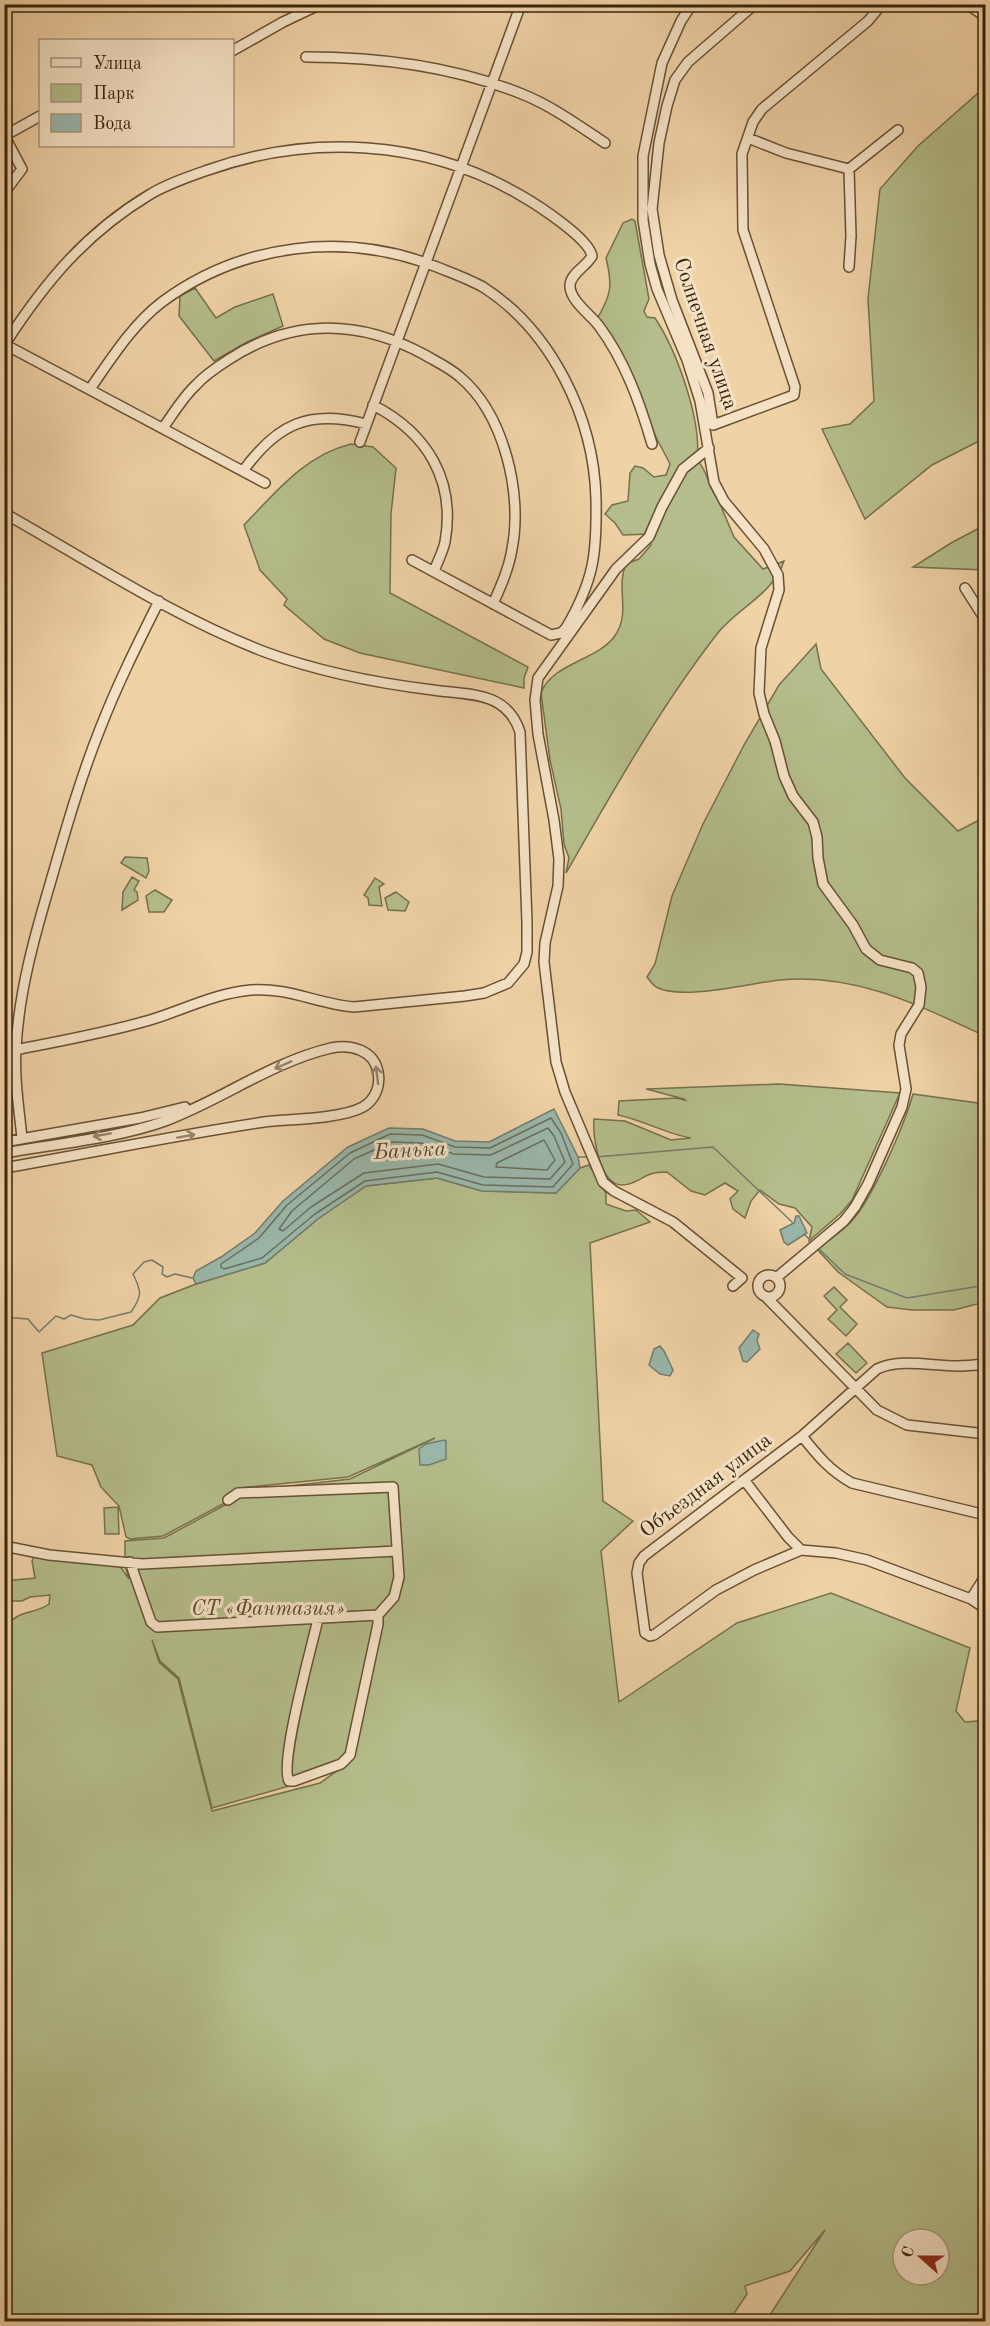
<svg xmlns="http://www.w3.org/2000/svg" width="990" height="2326" viewBox="0 0 990 2326" font-family="'Old Standard TT',serif">
<style>
.green{fill:#b4bd8b;stroke:#76704c;stroke-width:1.5;fill-rule:evenodd}
.water{fill:#9ab7ab;stroke:#737c6c;stroke-width:1.5}
.lines{fill:none;stroke-linecap:round;stroke-linejoin:round}
.shore{stroke:#6a6e5c;stroke-width:1.5}
.stream{stroke:#737c6c;stroke-width:1.5}
.minor-casing{stroke:#675034;stroke-width:12}
.minor{stroke:#f5e2c6;stroke-width:9}
.oneway{stroke:#97836a}
.labels{text-anchor:middle;dominant-baseline:central;stroke-width:6;stroke-linejoin:round;paint-order:stroke}
.street-label{font-size:21px;fill:#39240d;stroke:#f5e2c6}
.park-label{font-size:21px;font-style:italic;fill:#584a2c;stroke:#f5e2c6}
.water-label{font-size:22px;font-style:italic;fill:#514934;stroke:#f5e2c6}
</style>
<rect width="100%" height="100%" fill="#f0d2a7"/>
<filter id="stains"><feTurbulence type="fractalNoise" baseFrequency=".00333" numOctaves="4"/><feColorMatrix values="0 0 0 0 .2 0 0 0 0 .09 0 0 0 0 .02 0 0 0 .5 -.17"/></filter>
<radialGradient id="worn" r=".72"><stop offset=".6" stop-color="#630" stop-opacity="0"/><stop offset="1" stop-color="#630" stop-opacity=".3"/></radialGradient>
<path class="green" d="M985 87V438L932 465 865 519 822 429 850 424 874 401 868 299 880 189 918 146Z
M632 219 635 221 649 299 644 311 647 317 655 318C677 351 702 421 697 460 709 472 708 489 717 497L734 537 763 569 784 561C773 595 738 607 717 634 659 709 613 791 566 873L569 858 564 844 561 809 550 760 541 693C551 664 597 660 614 637 632 613 615 589 626 564L639 559 651 545 650 534 623 535 615 523 605 514 612 505 628 501 630 473 635 466 643 468 654 477 666 475 670 464 657 439 617 350 597 319C611 295 613 286 606 258L623 223Z
M195 288 216 318 235 307 273 294 283 326 247 342 214 361 179 316 180 296Z
M351 444 373 447 396 468 391 514 390 593 528 667 524 678V688L360 653 324 639 284 605 287 599 260 570 244 525C275 493 305 455 351 444Z
M985 525V570L913 567 951 543Z
M816 644 821 669 905 778 958 831 985 817V1036C918 1005 856 973 780 980 750 983 681 1001 656 987 653 985 650 981 647 977L655 964 672 896 703 824 744 745 779 685Z
M125 857 147 858 149 871 146 878 121 863Z
M132 877 139 881 134 890 137 892 138 900 122 910 123 892Z
M375 878 384 884 379 887 382 906 369 905 368 898 364 895Z
M155 890 172 900 164 912H149L146 896Z
M396 892 409 902 405 911 388 910 385 898Z
M779 1084 900 1093 852 1200 840 1214 809 1241 812 1227 795 1208 779 1204 760 1190 751 1201 745 1218 733 1209 730 1199 738 1191 725 1183 705 1195 691 1191 667 1172C661 1172 654 1172 648 1175 639 1179 633 1185 622 1185 600 1185 592 1136 594 1119L625 1121 671 1140 691 1138C669 1135 643 1120 618 1115L619 1101 677 1098 685 1100 684 1099 646 1089Z
M913 1094 985 1104V1302L954 1310H912L887 1307 838 1272 817 1249C828 1241 840 1233 850 1223 872 1200 904 1126 913 1094Z
M589 1165 606 1193V1204L626 1211 636 1210 650 1222 590 1243 603 1501 633 1521 601 1551 619 1702 737 1623 831 1593 970 1648 956 1711 965 1722 978 1721 985 1725V2321H766L825 2230 790 2271 745 2286 747 2294 729 2321 5 2322V1624H8C19 1610 36 1614 49 1604L50 1595 30 1597 22 1601H13L5 1598V1581L35 1578 32 1561 35 1554 53 1560 119 1565 129 1579 125 1566V1541L164 1538 225 1505 228 1496 237 1492 350 1479 435 1438 348 1477 239 1488 227 1496 223 1504 163 1536 130 1539 126 1537 119 1506 101 1487 92 1465 57 1456 42 1353 133 1325 160 1298 196 1284 265 1263 319 1218 366 1186 437 1178 482 1191 556 1193 580 1168ZM152 1640 160 1661 179 1678 212 1808 296 1784 351 1758 377 1648 352 1760 320 1783 212 1811 178 1679 159 1662ZM903 2239H939V2275H903Z
M834 1287 847 1300 840 1307 857 1324 846 1336 828 1319 837 1310 824 1296Z
M848 1343 867 1363 856 1373 836 1354Z
M118 1507 119 1534H105L104 1508Z"/>
<path class="water" d="M554 1109 578 1157 580 1168 556 1193 482 1191 437 1178 366 1186 319 1218 265 1263 196 1284 193 1278 196 1271 221 1257 255 1233 283 1201 348 1147 389 1128 423 1129 455 1141 489 1142Z
M796 1216H799L807 1233 788 1245 784 1242 780 1230 794 1223Z
M753 1330 759 1334 757 1341 760 1349 747 1362 743 1361 739 1348Z
M660 1346 664 1351 673 1370 670 1376 660 1374 649 1365 654 1349Z
M444 1440 446 1441V1459L429 1465H420L419 1449 426 1444Z"/>
<g class="lines">
<path class="shore" d="M551 1118 561 1133 573 1164 553 1187 483 1185 437 1172 365 1181 315 1214 262 1258 224 1269 221 1267V1264L259 1238 287 1205 350 1153 390 1134 422 1135 455 1147 490 1148Z
M548 1128 554 1136 565 1162 550 1179 484 1177 438 1164 364 1173 311 1207 283 1231 279 1229 292 1211 354 1159 392 1142 421 1143 454 1154 491 1155Z
M544 1140 555 1160 547 1170 496 1167 497 1163Z
M394 1151 417 1152 419 1155 417 1157 382 1160V1156Z"/>
<path class="stream" d="M578 1157H589
M596 1157 713 1147 792 1222
M804 1234 810 1240
M818 1248 845 1274 907 1298 986 1285
M4 1317 28 1319 39 1332 56 1316 64 1319 71 1315 85 1319 99 1320 131 1312C142 1296 142 1292 133 1274L144 1262 152 1260 163 1267 162 1274 167 1277 175 1274 192 1278"/>
<g class="minor-casing">
<path id="minor" d="M692 4 681 21 662 63 643 156V220L650 264 657 289 687 360 700 401 714 482 724 501 764 549 778 575 779 590 761 648 759 693 764 714 775 741 784 776 793 796 813 822 817 837 818 858 823 884 853 925 866 949 880 960 912 968 918 973 921 987 919 1005 901 1034 899 1045 906 1089 902 1107 868 1184 855 1207 844 1221 776 1278
M755 4 688 62 675 80 667 106 659 143 652 209 659 255 672 300 708 393 713 425 794 395 795 387 743 230 742 154 753 122 762 109 868 21 882 4
M967 4 986 17
M232 51 283 22 321 4
M306 57C379 57 453 66 522 94 552 106 578 125 605 143
M4 135 22 169 4 193
M4 136 40 116
M748 138 786 153 849 169 898 130
M849 267 851 236 849 169
M4 344 265 483
M5 344C45 282 86 233 149 195 167 184 188 177 208 170 310 134 425 139 520 195 536 204 589 238 592 256 587 266 571 273 570 285 569 300 591 315 599 326 625 361 640 403 652 444
M90 389C111 359 132 325 162 302 242 243 345 231 437 267 452 273 469 279 483 287 552 331 594 418 596 499 597 554 594 580 566 628L561 633 551 635 412 560
M373 405C427 433 456 480 445 542 443 552 437 562 434 572
M163 428C173 414 183 397 196 385 205 375 217 367 228 360 292 318 359 319 425 355 437 362 450 368 460 377 504 414 523 494 512 549 509 568 501 586 493 604
M360 442 521 4
M709 448 683 469 662 507 649 537 616 569 538 678 535 700 538 734 554 820 559 859 558 886 545 943 544 962 556 1062 565 1092 603 1182 614 1191 673 1222 742 1278 733 1286
M243 471C277 424 309 409 366 424
M4 513C89 561 174 617 265 652 319 672 376 683 433 690 469 695 507 691 520 732L527 922V952L524 964 508 983 484 993 465 996 354 1007C318 1004 288 987 251 990 216 993 183 1010 150 1020 106 1033 60 1041 15 1050
M965 588 986 621
M22 1138C19 1108 14 1078 16 1048 19 992 34 938 50 884 65 832 80 779 100 729 117 685 138 643 159 601
M4 1142 140 1118 185 1107
M4 1153C55 1144 118 1138 165 1121 221 1100 272 1062 331 1048 351 1044 374 1050 378 1072 381 1086 375 1100 363 1107 341 1119 290 1119 264 1122 177 1135 91 1153 4 1168
M758 1286a11 11 0 1 1 22 0a11 11 0 1 1-22 0Z
M766 1297 877 1410 907 1425 986 1434
M802 1436C817 1455 830 1471 852 1483L986 1515
M745 1481 788 1537 801 1550 836 1553 867 1560 971 1599 986 1609
M4 1546 49 1555 142 1564 397 1551
M801 1550 754 1570 716 1590 654 1635 650 1636 645 1633 637 1573 639 1563 644 1556 802 1436 877 1369C901 1358 931 1366 957 1366 966 1366 976 1365 986 1364
M130 1562 151 1622 157 1627 378 1615 394 1597 399 1577 393 1487 238 1493 228 1500
M971 1599 986 1575
M318 1619C312 1646 279 1763 289 1781H294L341 1764 350 1755 378 1624V1615"/>
</g>
<use href="#minor" class="minor"/>
</g>
<defs><path id="oneway-shaft" d="M-6 0H5M1.5-3L5.5 0L1.5 3" fill="none" stroke-width="1.6" stroke-linecap="round" stroke-linejoin="round" transform="scale(1.5)"/></defs>
<g class="oneway">
<use href="#oneway-shaft" transform="translate(283 1065) rotate(156)"/>
<use href="#oneway-shaft" transform="translate(377 1075) rotate(-97)"/>
<use href="#oneway-shaft" transform="translate(102 1135) rotate(170)"/>
<use href="#oneway-shaft" transform="translate(186 1136) rotate(-10)"/>
</g>
<g class="labels">
<g class="street-label">
<text transform="translate(705 334) rotate(71)">Солнечная улица</text>
<text transform="translate(706 1486) rotate(-37)">Объездная улица</text>
</g>
<g class="park-label">
<text x="268" y="1609">СТ «Фантазия»</text>
</g>
<g class="water-label">
<text transform="translate(410 1151) rotate(-3)">Банька</text>
</g>
</g>
<rect width="990" height="2326" fill="none" stroke="#f0d2a7" stroke-width="24"/>
<rect x="6" y="6" width="978" height="2314" fill="none" stroke="#39240d" stroke-width="3"/>
<rect x="12" y="12" width="966" height="2302" fill="none" stroke="#39240d" stroke-width="1.5"/>
<rect x="39" y="39" width="195" height="108" fill="#f5e2c6" stroke="#aa967c" stroke-width="1.5"/>
<rect x="51" y="58" width="30" height="9" fill="#f5e2c6" stroke="#aa967c" stroke-width="1.5"/>
<text x="93" y="69" font-size="18" fill="#39240d">Улица</text>
<rect x="51" y="84" width="30" height="18" fill="#b4bd8b" stroke="#aa967c" stroke-width="1.5"/>
<text x="93" y="99" font-size="18" fill="#39240d">Парк</text>
<rect x="51" y="114" width="30" height="18" fill="#9ab7ab" stroke="#aa967c" stroke-width="1.5"/>
<text x="93" y="129" font-size="18" fill="#39240d">Вода</text>
<g transform="translate(921 2257) rotate(291)"><circle r="28" fill="#f5e2c6" stroke="#aa967c" stroke-width="1.5"/>
<path d="M0-4.5L10 22L0 15L-10 22Z" fill="#8f2418"/>
<text y="-9" font-size="16" font-weight="bold" text-anchor="middle" fill="#39240d">С</text>
</g>
<rect width="100%" height="100%" filter="url(#stains)"/>
<rect width="100%" height="100%" fill="url(#worn)"/>
</svg>
